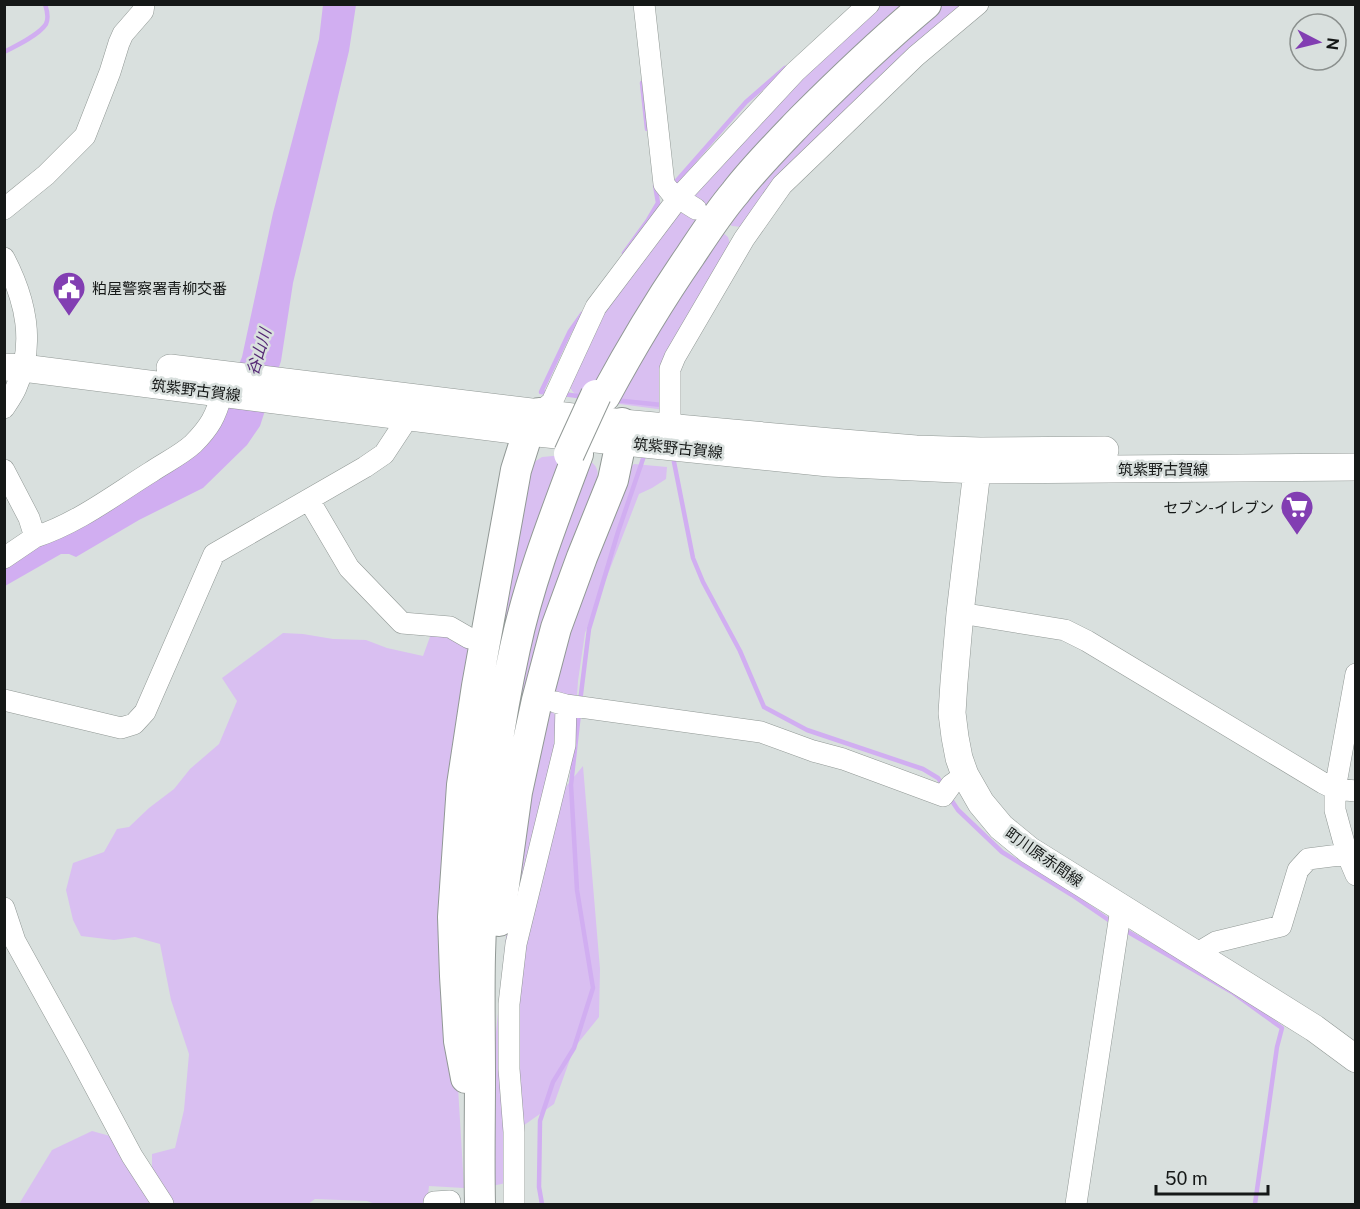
<svg xmlns="http://www.w3.org/2000/svg" width="1360" height="1209" viewBox="0 0 1360 1209" font-family="'Public Sans','Noto Sans JP',sans-serif">
<style>
.green{fill:#d9bff1}
.water{fill:#d1aef1}
.lines{fill:none;stroke-linecap:round;stroke-linejoin:round}
.stream{stroke:#d1aef1;stroke-width:4.5}
.minor-casing{stroke:#919895;stroke-width:22}
.major-casing{stroke:#919895;stroke-width:28}
.highway-casing{stroke:#919895;stroke-width:32}
.minor{stroke:#fff;stroke-width:21}
.major{stroke:#fff;stroke-width:27}
.highway{stroke:#fff;stroke-width:30}
.highway-bridge-casing{stroke:#919895;stroke-width:32;stroke-linecap:butt}
.highway-bridge{stroke:#fff;stroke-width:30}
.labels{text-anchor:middle;dominant-baseline:central;stroke-width:5;stroke-linejoin:round;paint-order:stroke}
.poi-label{font-size:15px;fill:#151817;stroke:#d9e0de;text-anchor:start}
.street-label{font-size:15px;fill:#151817;stroke:#d9e0de}
.water-label{font-size:16px;font-style:italic;fill:#542774;stroke:#d9e0de}
</style>
<rect width="100%" height="100%" fill="#d9e0de"/>
<path class="green" d="M876 5H903L706 208 699 202 695 196 697 183Z
M934 5H967L742 227 732 226 722 219Z
M679 207 701 217 650 288 598 380 581 398 573 392 568 385 588 334Z
M717 228 728 237 731 247 667 360 665 410 612 403Z
M564 455 463 853 531 464 542 457Z
M586 458C601 468 598 472 596 488L484 978 522 649Z
M634 464 667 467 666 479 652 488 639 494 585 633 578 681 577 695C566 696 559 696 549 688L624 475Z
M283 633 303 634 333 639 366 640 387 648 423 656 431 634 471 633 458 1087 464 1188 429 1186 427 1204H375L367 1201 315 1199 308 1204H167L152 1168V1154L175 1148 184 1110 189 1054 171 1000 160 944 135 937 114 940 81 936 73 920 66 890 73 863 104 852 117 829 129 827 149 808 174 789 190 769 219 744 237 701 222 678Z
M544 703 559 719 562 729 510 936 506 1183 487 1187 492 1070 508 918Z
M583 766 600 969 599 1017 574 1048 554 1104 520 1128 513 998 559 795Z
M92 1131 110 1136 159 1204H19L52 1150Z"/>
<path class="water" d="M323 5H356L349 51 293 283 281 361 260 426 247 445 203 488 139 520 76 557 69 554H61L5 586V565L161 473 234 376 242 357 273 213 319 39Z"/>
<g class="lines">
<path class="stream" d="M4 52C16 46 39 35 46 24 49 18 47 10 45 4
M642 83 647 129
M673 185 746 102 785 68
M624 253 648 220 658 203 655 185
M549 393 541 392 570 331 582 314
M563 394 585 397
M614 400 662 405
M673 457 693 558 703 582 740 651 764 707 807 730 923 769 938 778 943 785
M580 702 589 629 618 532 645 453
M950 798 958 810 1002 852 1072 895 1113 923
M1123 929 1232 992 1282 1028 1277 1047 1255 1204
M542 1204 539 1187 540 1121 553 1082 574 1048 593 988 577 890 571 785 579 713"/>
<g class="minor-casing">
<path id="minor" d="M644 4 664 184 672 194 696 209
M4 209 46 175 85 136 110 72 119 43 123 34 143 11 144 4
M4 258C26 300 36 344 16 388 13 395 8 402 4 408
M539 413 552 402 596 307 679 197 795 72 869 4
M670 428V369L675 357 744 239 782 185 916 56 978 4
M4 470 29 518 35 537 4 558
M309 500 349 568 402 623 450 627 469 638
M35 537C78 523 114 495 151 472 164 463 181 455 193 444 210 427 216 416 222 393
M960 613 1065 630 1087 641 1323 783 1335 789 1356 791
M1356 674 1335 789V810L1347 854 1356 875
M4 700 121 728 134 724 145 712 214 554 365 467 384 454 409 416
M555 702 566 705 761 732 813 751 843 759 943 796 951 785 965 775
M4 908 15 941 77 1053 132 1156 163 1204
M1196 954 1216 942 1281 926 1298 870 1308 859 1347 854
M434 1204V1202L450 1201
M514 1204V1132L509 1069V1004L516 944 565 745 566 705
M1076 1204 1121 908"/>
</g>
<g class="major-casing">
<path id="major" d="M4 367 23 368 528 432 829 463 977 470 1356 467
M170 368 622 423 831 442 916 449 980 451 1105 450
M979 454 960 613 954 682 952 713 955 737 959 758 965 775 981 803 1001 827 1029 850 1314 1028 1356 1059"/>
</g>
<g class="highway-casing">
<path id="highway" d="M605 396C631 348 659 301 690 256 704 235 718 213 735 193 755 167 779 143 802 119 842 79 883 40 926 4
M499 921 517 792 537 700 556 628 582 557 613 480 621 442 622 423
M466 1078 459 1041 455 976 453 917 462 785 477 686 516 470 528 432 539 413
M480 1204C479 1162 480 1120 480 1077 480 1036 479 996 480 955 482 852 493 748 515 648 529 582 554 518 578 454"/>
</g>
<use href="#minor" class="minor"/>
<use href="#major" class="major"/>
<use href="#highway" class="highway"/>
<g class="highway-bridge-casing">
<path id="highway-bridge" d="M569 454 596 395"/>
</g>
<use href="#highway-bridge" class="highway-bridge"/>
</g>
<defs>
<g id="civic-pin" transform="scale(1.725)"><path d="M0 17L-7.5 6A9.5 9.5 0 1 1 7.5 6Z" fill="#823eb2" stroke="#d9e0de"/><path d="M-.6-6.5H3V-4.5H.6V-3L4-1V1h2V6H-6V1h2V-1L-.6-3ZM-1.2 2.5V6h2.4V2.5Z" fill="#fff"/></g>
<g id="supermarket-pin" transform="scale(1.725)"><path d="M0 17L-7.5 6A9.5 9.5 0 1 1 7.5 6Z" fill="#823eb2" stroke="#d9e0de"/><path d="M-6-5.5h2.5l.6 2H6L4.5 2H-2.5L-4.4-4H-6ZM-1.5 3.2a1.3 1.3 0 1 0 .1 0ZM3 3.2a1.3 1.3 0 1 0 .1 0Z" fill="#fff"/></g>
</defs>
<g fill-rule="evenodd">
<use href="#civic-pin" x="69" y="288"/>
<use href="#supermarket-pin" x="1297" y="507"/>
</g>
<g class="labels">
<g class="poi-label">
<text x="92" y="288">粕屋警察署青柳交番</text>
<text x="1274" y="507" text-anchor="end">セブン-イレブン</text>
</g>
<g class="street-label">
<text transform="translate(196 390) rotate(7)">筑紫野古賀線</text>
<text transform="translate(678 448) rotate(6)">筑紫野古賀線</text>
<text x="1163" y="469">筑紫野古賀線</text>
<text transform="translate(1044 857) rotate(35)">町川原赤間線</text>
</g>
<g class="water-label">
<text transform="translate(259 352) rotate(-73)">谷山川</text>
</g>
</g>
<rect width="1360" height="1209" fill="none" stroke="#151817" stroke-width="12"/>
<g transform="translate(1318 42) rotate(97)"><circle r="28" fill="#d9e0de" stroke="#8b908e" stroke-width="1.5"/>
<path d="M0-4.5L10 22L0 15L-10 22Z" fill="#823eb2"/>
<text y="-9" font-size="16" font-weight="bold" text-anchor="middle" fill="#151817">N</text>
</g>
<path d="M1156 1185v9h112v-9" fill="none" stroke="#151817" stroke-width="3"/>
<text x="1165" y="1185" font-size="18" fill="#151817" stroke="#d9e0de" stroke-width="4.5" paint-order="stroke">50 m</text>
</svg>
